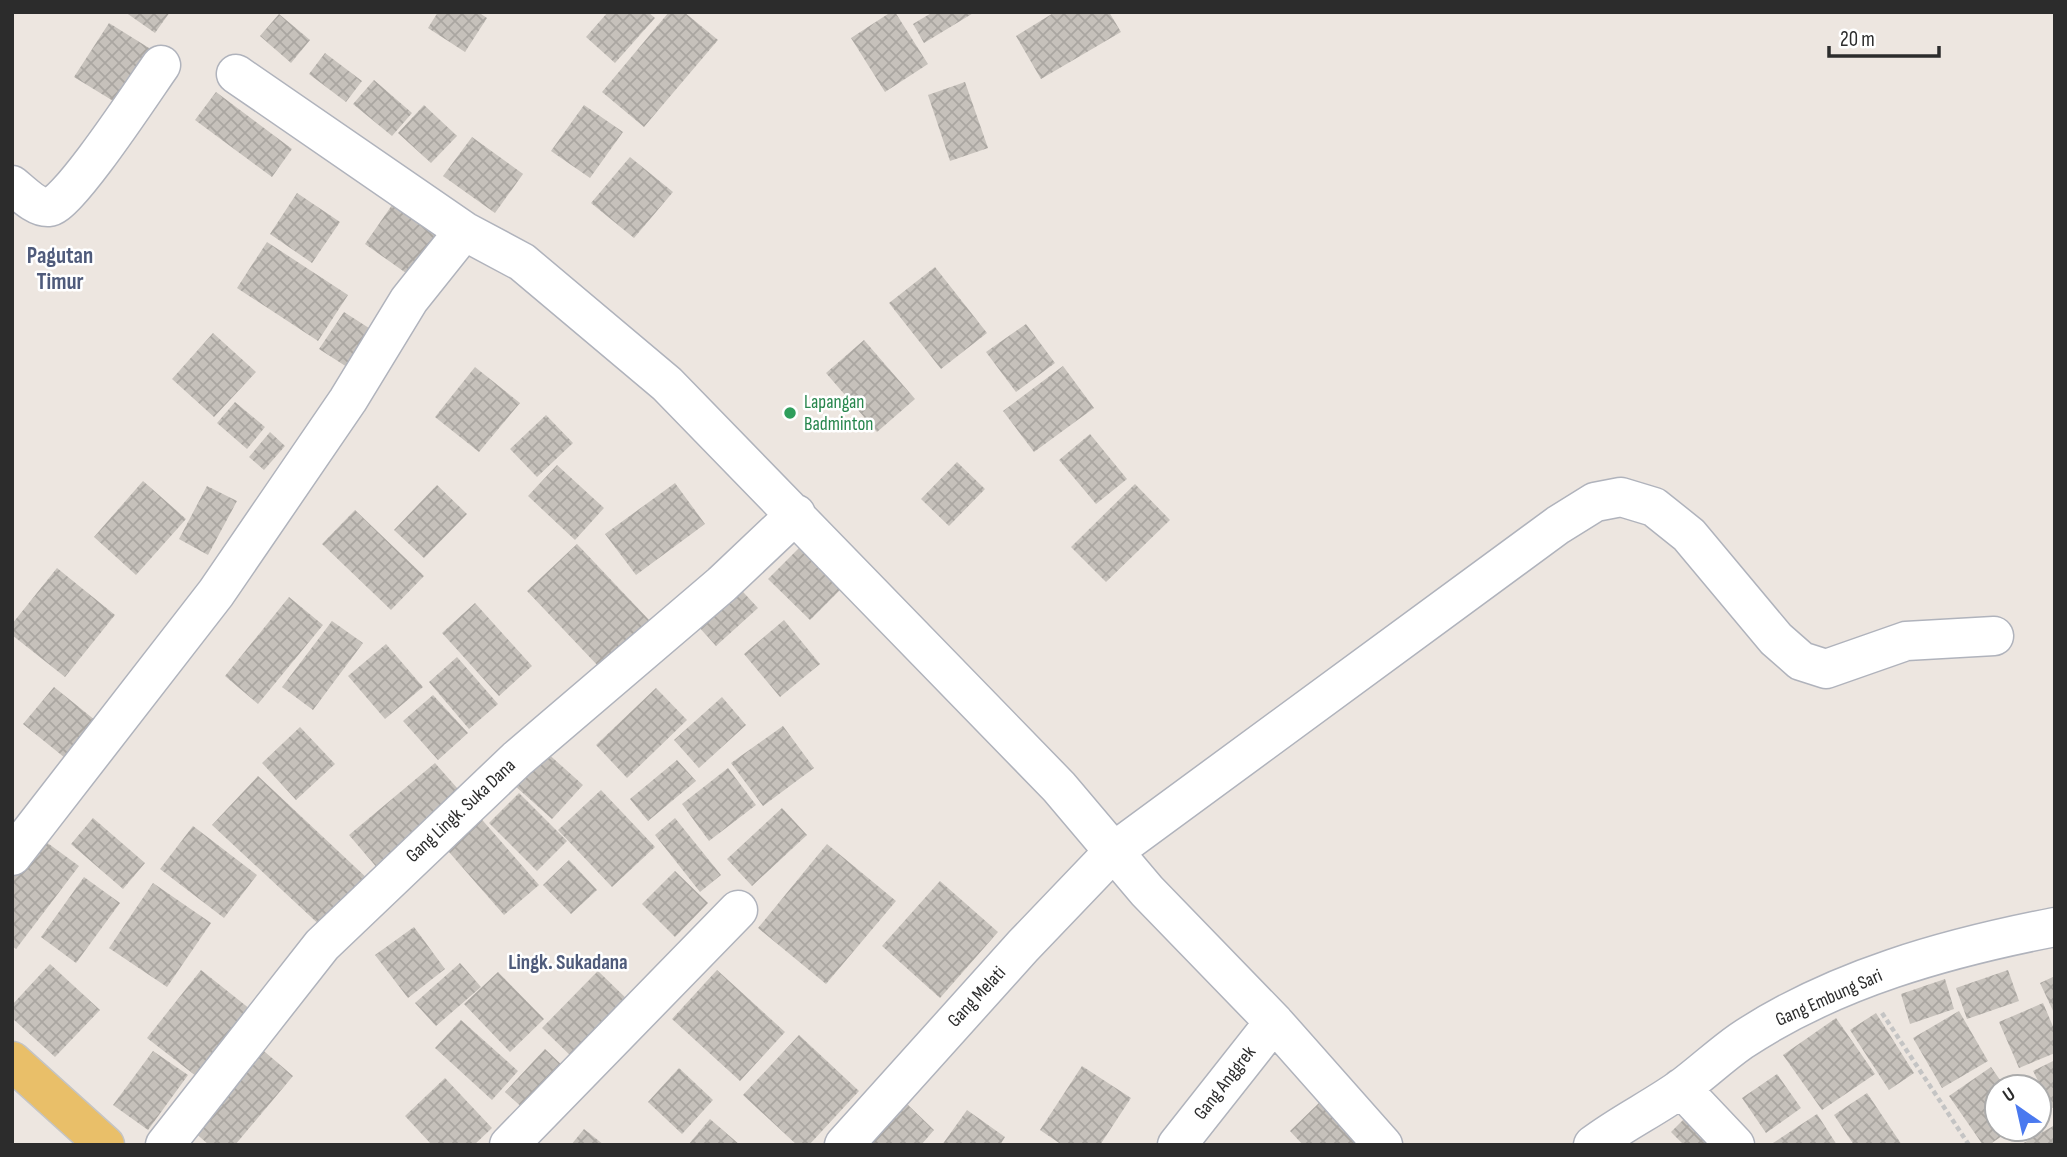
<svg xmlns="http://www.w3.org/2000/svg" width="2067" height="1157" viewBox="0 0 2067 1157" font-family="'Sofia Sans Condensed',sans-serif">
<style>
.building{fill:url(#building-cross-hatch)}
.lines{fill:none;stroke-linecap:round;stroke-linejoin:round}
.minor-casing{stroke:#b0b3bc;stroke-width:41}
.major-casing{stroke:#c4c4c4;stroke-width:41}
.path{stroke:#c4c4c4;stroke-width:4.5;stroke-dasharray:5 3.5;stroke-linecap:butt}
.minor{stroke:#fff;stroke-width:38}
.major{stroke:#e9bf69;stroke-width:38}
.leisure-dot{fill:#2e9e5b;stroke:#fff;stroke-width:2.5}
.labels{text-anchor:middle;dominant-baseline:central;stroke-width:5;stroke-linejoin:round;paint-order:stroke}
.leisure-label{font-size:19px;fill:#27864d;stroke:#fff;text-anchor:start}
.street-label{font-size:19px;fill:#2c2c2c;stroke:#fff}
.neighbourhood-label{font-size:21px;font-weight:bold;fill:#4f5b7b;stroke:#fff}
.quarter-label{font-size:23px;font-weight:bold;fill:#4f5b7b;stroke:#fff}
</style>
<defs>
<pattern id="building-cross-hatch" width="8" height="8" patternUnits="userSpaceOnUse" patternTransform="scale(1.75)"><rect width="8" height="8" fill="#c6c1bb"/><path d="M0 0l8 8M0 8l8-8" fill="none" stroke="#aaa6a1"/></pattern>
</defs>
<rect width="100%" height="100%" fill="#ede6e0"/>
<path class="building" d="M125 12H170L155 33Z
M438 12H478L487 18 465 52 428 28Z
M608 12H648L655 18 615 63 586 37Z
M669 12H684L718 40 644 127 602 92Z
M891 12H895L928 64 885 92 851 38Z
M933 12H975L924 43 913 24Z
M1055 12H1109L1121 32 1041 79 1016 36Z
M279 14 310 40 291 63 260 36Z
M109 23 157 53 123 107 74 77Z
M325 53 362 81 346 102 309 74Z
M374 80 412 113 392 136 353 104Z
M965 82 988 148 950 161 928 95Z
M216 92 292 149 272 177 195 120Z
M424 105 457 136 431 163 398 133Z
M584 105 623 132 590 178 551 151Z
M472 137 523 174 495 213 443 176Z
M630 157 673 192 634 238 591 203Z
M297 193 340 222 312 263 270 234Z
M399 195 448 229 413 278 365 244Z
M267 242 348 295 318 341 237 288Z
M935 267 987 333 941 369 889 303Z
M344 312 372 330 347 367 319 349Z
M1026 324 1055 363 1016 392 986 352Z
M213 333 256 372 214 417 172 379Z
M864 340 915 399 877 432 826 373Z
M1063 366 1094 408 1034 452 1003 411Z
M475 367 520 403 479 452 435 417Z
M235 402 265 427 247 449 217 423Z
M546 415 573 443 537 477 510 449Z
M270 432 285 446 264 470 249 457Z
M1090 434 1127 479 1096 504 1059 460Z
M957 462 985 489 949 526 921 499Z
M557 465 604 508 575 540 528 496Z
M143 481 186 519 136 575 94 537Z
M675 483 705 524 636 575 605 534Z
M1135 484 1170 520 1106 582 1071 547Z
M437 485 467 514 424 558 394 530Z
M207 486 237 501 208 555 179 539Z
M355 510 424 576 391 610 322 544Z
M577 544 650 621 600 668 527 591Z
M800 547 841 589 810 620 768 579Z
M57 568 115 615 65 677 12 635V624Z
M732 580 758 608 716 646 690 617Z
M289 597 323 625 258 704 225 676Z
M475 603 532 666 499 696 442 633Z
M784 620 820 664 780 697 744 654Z
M332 621 363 643 313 710 282 687Z
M386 644 423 687 385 719 348 676Z
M457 657 498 704 469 729 429 682Z
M54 687 106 729 75 766 23 724Z
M656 688 687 720 627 778 596 745Z
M433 695 468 733 438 760 403 721Z
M722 697 746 725 699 768 674 740Z
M783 726 814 768 763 806 731 763Z
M300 727 335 764 296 800 262 763Z
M545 751 583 785 552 819 514 785Z
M677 760 696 781 648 821 630 799Z
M435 763 465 797 379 870 349 835Z
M728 768 756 805 709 841 682 804Z
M258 776 370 881 325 930 212 825Z
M601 790 655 847 612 887 558 830Z
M519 793 567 841 537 871 489 823Z
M782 808 807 835 752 886 727 859Z
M477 814 539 885 504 915 442 844Z
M93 818 145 863 123 889 71 844Z
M675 818 721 875 700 892 655 835Z
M193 826 257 875 224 918 160 869Z
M38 836 79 866 16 949 12 946V870Z
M827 844 896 901 826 984 758 928Z
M569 860 597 890 571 914 543 885Z
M675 871 708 903 675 937 642 904Z
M84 877 120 903 76 963 41 937Z
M940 881 998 932 940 998 882 946Z
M153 883 211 923 167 987 109 948Z
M414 927 445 969 408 998 375 955Z
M460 963 481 987 436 1026 415 1003Z
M50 964 100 1010 55 1057 12 1018V1005Z
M201 970 250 1009 196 1076 147 1038Z
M717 970 785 1032 740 1081 672 1019Z
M2008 970 2019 1001 1967 1019 1956 988Z
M598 971 630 1002 574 1059 542 1028Z
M498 972 544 1019 510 1052 464 1004Z
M2055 976V1015L2040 983Z
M1945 979 1954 1009 1910 1024 1901 994Z
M2043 1003 2055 1031V1053L2019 1068 1999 1022Z
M1959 1011 1988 1061 1942 1088 1913 1038Z
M1876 1013 1914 1073 1889 1090 1850 1030Z
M1836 1018 1875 1074 1822 1110 1783 1055Z
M461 1020 518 1071 492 1100 435 1048Z
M799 1035 859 1091 809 1145H797L743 1095Z
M258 1046 293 1076 235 1145H209L189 1127Z
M545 1049 564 1067 525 1110 505 1092Z
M153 1051 188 1075 148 1130 113 1105Z
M2055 1060V1107L2052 1108 2033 1071Z
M1082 1066 1131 1098 1100 1145H1062L1040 1130Z
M1991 1067 2005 1087H1997V1129H2012L1989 1145H1983L1949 1096Z
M679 1068 713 1100 682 1134 648 1102Z
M1777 1074 1801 1108 1766 1133 1742 1098Z
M445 1078 492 1128 474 1145H432L405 1116Z
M1867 1093 1902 1145H1854L1834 1115Z
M1320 1102 1361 1145H1303L1290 1131Z
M907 1104 934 1130 921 1145H869Z
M967 1110 1005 1137 1000 1145H942Z
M1693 1110 1718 1145H1684L1671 1132Z
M1817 1114 1837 1145H1770Z
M710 1119 740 1145H688Z
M2055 1125V1145H2020Z
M584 1129 604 1145H571Z"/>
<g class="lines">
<g class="minor-casing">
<path id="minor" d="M236 74 464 231 522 262 667 384 1059 787 1147 891 1274 1022 1383 1145
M12 185C22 193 36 208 49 207 68 206 146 86 161 65
M12 856 216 593 348 400 409 300 464 231
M1681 1088 1735 1145
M165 1145 322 945 517 759 722 584 796 514
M509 1145 738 910
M844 1145 1023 946 1113 852 1558 525 1595 502 1621 497 1654 507 1689 535 1776 639 1801 661 1826 669 1906 641 1994 636
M1177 1145 1274 1022
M1593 1145C1622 1123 1654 1108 1683 1087 1703 1072 1721 1055 1741 1041 1834 979 1947 948 2055 927"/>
</g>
<g class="major-casing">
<path id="major" d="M12 1061 105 1145"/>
</g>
<path class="path" d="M1882 1013 1969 1145"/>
<use href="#minor" class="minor"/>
<use href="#major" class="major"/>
</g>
<circle class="leisure-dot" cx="790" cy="413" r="7"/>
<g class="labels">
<g class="leisure-label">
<text x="804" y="402">Lapangan<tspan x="804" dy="22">Badminton</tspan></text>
</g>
<g class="street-label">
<text transform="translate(461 811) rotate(-43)">Gang Lingk. Suka Dana</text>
<text transform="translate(977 997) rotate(-47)">Gang Melati</text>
<text transform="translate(1829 998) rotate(-24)">Gang Embung Sari</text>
<text transform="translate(1225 1083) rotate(-52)">Gang Anggrek</text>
</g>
<g class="neighbourhood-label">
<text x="568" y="962">Lingk. Sukadana</text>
</g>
<g class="quarter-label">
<text x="60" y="256">Pagutan<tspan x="60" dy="26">Timur</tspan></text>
</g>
</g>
<rect width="2067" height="1157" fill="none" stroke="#2c2c2c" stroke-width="28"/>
<g transform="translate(2018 1108) rotate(326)"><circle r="33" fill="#ffffff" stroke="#ababab" stroke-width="2"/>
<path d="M0-5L12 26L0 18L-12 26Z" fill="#4a79ef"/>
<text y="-10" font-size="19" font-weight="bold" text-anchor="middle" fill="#2c2c2c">U</text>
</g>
<path d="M1829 46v10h110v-10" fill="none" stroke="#2c2c2c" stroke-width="3.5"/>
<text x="1840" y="46" font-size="21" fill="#2c2c2c" stroke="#ffffff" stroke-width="5" paint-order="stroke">20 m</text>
</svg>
